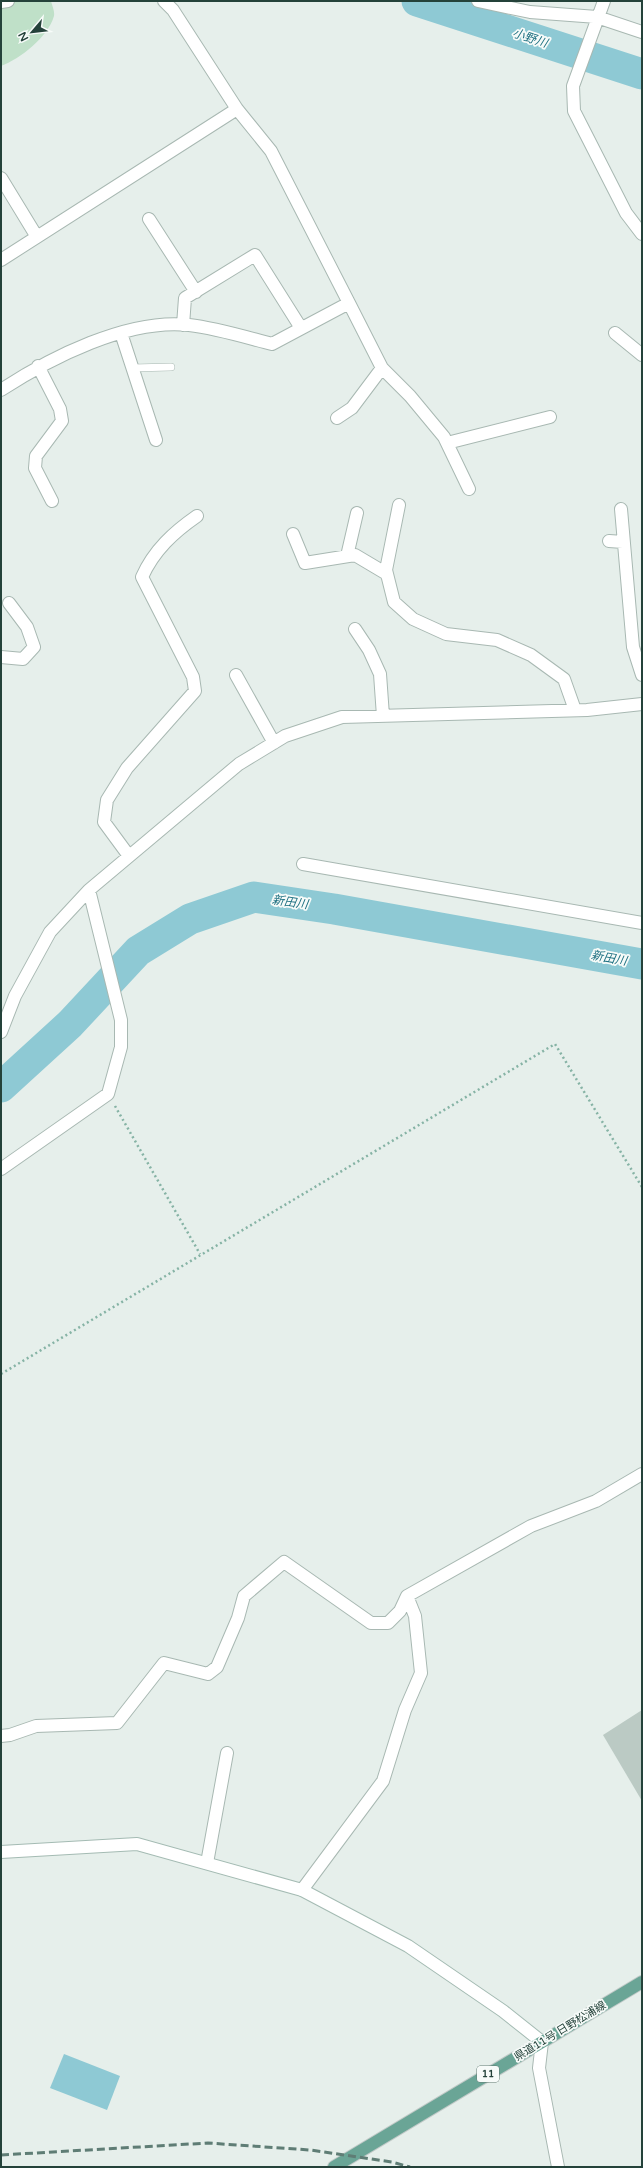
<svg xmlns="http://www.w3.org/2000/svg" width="643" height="2168" viewBox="0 0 643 2168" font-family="'Varela Round','Noto Sans JP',sans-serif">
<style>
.green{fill:#bfe0c8}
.water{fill:#8ec9d4}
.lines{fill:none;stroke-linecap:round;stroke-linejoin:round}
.river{stroke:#8ec9d4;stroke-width:31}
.building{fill:#bbcac4}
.lane-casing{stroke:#a8b8b2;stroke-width:8}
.street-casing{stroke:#a8b8b2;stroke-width:14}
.secondary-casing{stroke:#a4bbb3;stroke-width:14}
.primary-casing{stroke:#c2cac8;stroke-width:14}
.path{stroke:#86b3a5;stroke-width:2.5;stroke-dasharray:2 3;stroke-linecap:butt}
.lane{stroke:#fff;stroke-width:7}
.street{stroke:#fff;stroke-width:12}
.secondary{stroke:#fff;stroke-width:12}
.primary{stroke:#6aa596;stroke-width:12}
.rail{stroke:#5f7d75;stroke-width:3;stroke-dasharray:8 4;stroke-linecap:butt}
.labels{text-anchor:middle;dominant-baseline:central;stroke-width:3.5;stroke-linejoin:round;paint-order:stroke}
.shield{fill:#f7fbf9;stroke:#637a73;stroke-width:1}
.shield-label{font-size:10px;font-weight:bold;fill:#24423a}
.street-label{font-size:11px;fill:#24423a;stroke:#f7fbf9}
.water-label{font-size:12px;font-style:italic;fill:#1c6f80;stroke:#f7fbf9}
</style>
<rect width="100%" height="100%" fill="#e6efeb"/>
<path class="green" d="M1 1H51C52 5 55 12 54 16 48 37 20 59 1 66Z"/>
<path class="water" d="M64 2054 120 2076 107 2110 50 2088Z"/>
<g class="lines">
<path class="river" d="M417 1 642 74
M1 1087 70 1024 138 951 190 919 254 897 334 909 642 964"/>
</g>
<path class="building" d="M642 1710V1801L603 1735Z"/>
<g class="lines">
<g class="lane-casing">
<path id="lane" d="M133 368 171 367"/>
</g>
<g class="street-casing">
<path id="street" d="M478 1 530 12 597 17 642 32
M604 1 573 86 574 111 626 213 642 234
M1 2 8 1
M1 178 37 237
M149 219 196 292
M1 260 237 109
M183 325 185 298 255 255 301 328
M121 333 156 440
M615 333 642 355
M38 366 60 409 62 421 36 456 35 468 52 501
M382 368 410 396 444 437 469 489
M1 390C50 358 128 318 189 325 216 328 245 337 272 344L349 303 271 151 237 109 173 10 164 1
M337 418 352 408 382 368 349 303
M447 443 550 417
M399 505 386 570 394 602 413 619 446 634 497 640 531 655 564 679 575 710
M621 509 633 647 642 675
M293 534 305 563 355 555 387 574
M609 541 623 542
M347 556 357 513
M355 629 369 650 380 674 383 716
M1 657 23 659 34 647 27 627 9 603
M236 675 274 743
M129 856 104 822 107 800 127 768 195 691 193 677 142 577C154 550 174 532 197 516
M303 864 642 923
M1 1032 15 996 50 932 89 890 239 764 285 736 342 717 587 710 642 704
M1 1169 108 1094 121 1047V1020L89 890
M1 1736 10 1735 36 1726 117 1723 164 1663 208 1674 217 1667 238 1618 244 1596 284 1562 371 1623H388L400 1611 407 1596 531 1526 596 1501 642 1474
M207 1863 227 1753
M302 1890 383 1781 405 1710 421 1673 415 1616 407 1596
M542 2042 539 2068 558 2167"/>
</g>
<g class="secondary-casing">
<path id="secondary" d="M1 1852 137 1844 302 1890 408 1946 503 2011 542 2042"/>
</g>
<g class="primary-casing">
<path id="primary" d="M334 2167 642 1982"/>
</g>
<path class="path" d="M115 1106 200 1254
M1 1374 555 1044 642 1187"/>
<use href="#lane" class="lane"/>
<use href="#street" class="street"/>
<use href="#secondary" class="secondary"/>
<use href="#primary" class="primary"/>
<path class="rail" d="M1 2155 208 2143 310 2150 392 2162 410 2167"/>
</g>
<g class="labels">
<rect class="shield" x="477" y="2066" width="22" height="16" rx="3"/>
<g class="shield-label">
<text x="488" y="2074">11</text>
</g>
<g class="street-label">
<text transform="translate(560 2031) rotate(-31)">県道11号 日野松浦線</text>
</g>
<g class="water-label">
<text transform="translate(530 38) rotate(18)">小野川</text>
<text transform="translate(290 902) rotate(8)">新田川</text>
<text transform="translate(609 958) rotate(10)">新田川</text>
</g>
</g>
<rect width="643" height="2168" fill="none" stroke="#24423a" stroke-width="4"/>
<g transform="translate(32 32) rotate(242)" stroke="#f7fbf9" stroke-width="3" paint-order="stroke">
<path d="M0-3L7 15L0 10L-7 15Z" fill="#24423a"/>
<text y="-6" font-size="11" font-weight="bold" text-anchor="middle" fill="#24423a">N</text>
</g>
</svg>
